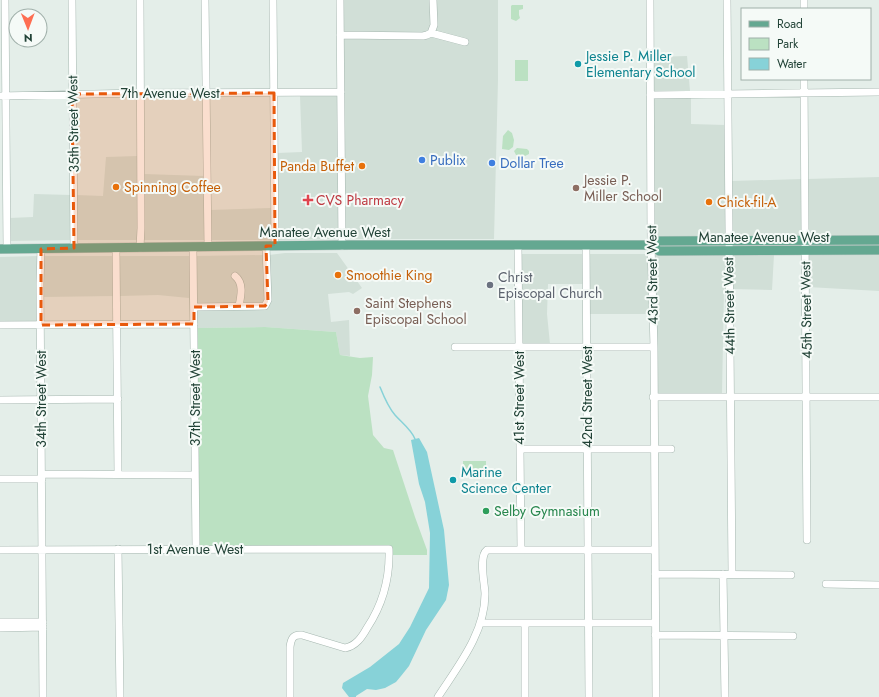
<svg xmlns="http://www.w3.org/2000/svg" width="879" height="697" viewBox="0 0 879 697" font-family="Jost,sans-serif">
<style>
.built{fill:#d1dfd7}
.green{fill:#bbe1c2}
.water{fill:#87d2d8}
.lines{fill:none;stroke-linecap:round;stroke-linejoin:round}
.stream{stroke:#87d2d8;stroke-width:1.5}
.minor-casing{stroke:#a6b7b0;stroke-width:8}
.major-casing{stroke:#c1cac7;stroke-width:10}
.minor{stroke:#fff;stroke-width:7}
.major{stroke:#64a891;stroke-width:9}
.marked{fill:#e8590c;fill-opacity:0.2;stroke:#e8590c;stroke-width:3;stroke-dasharray:8 5;stroke-linejoin:round}
.culture-dot{fill:#0f9aa8;stroke:#f5faf7;stroke-width:1.5}
.shop-dot{fill:#3f7fe0;stroke:#f5faf7;stroke-width:1.5}
.food-dot{fill:#e8710a;stroke:#f5faf7;stroke-width:1.5}
.education-dot{fill:#8d6e63;stroke:#f5faf7;stroke-width:1.5}
.health-dot{fill:#e0444e;stroke:#f5faf7;stroke-width:1.5}
.worship-dot{fill:#6b7280;stroke:#f5faf7;stroke-width:1.5}
.leisure-dot{fill:#2e9e5b;stroke:#f5faf7;stroke-width:1.5}
.labels{text-anchor:middle;dominant-baseline:central;stroke-width:4;stroke-linejoin:round;paint-order:stroke}
.culture-label{font-size:14px;fill:#0d838f;stroke:#f5faf7;text-anchor:start}
.street-label{font-size:14px;fill:#214236;stroke:#f5faf7}
.shop-label{font-size:14px;fill:#366cbe;stroke:#f5faf7;text-anchor:start}
.food-label{font-size:14px;fill:#c56008;stroke:#f5faf7;text-anchor:start}
.education-label{font-size:14px;fill:#785e54;stroke:#f5faf7;text-anchor:start}
.health-label{font-size:14px;fill:#be3a42;stroke:#f5faf7;text-anchor:start}
.worship-label{font-size:14px;fill:#5b616d;stroke:#f5faf7;text-anchor:start}
.leisure-label{font-size:14px;fill:#27864d;stroke:#f5faf7;text-anchor:start}
</style>
<rect width="100%" height="100%" fill="#e4eee9"/>
<path class="built" d="M342 0H431V28L427 33 343 32Z
M436 0H498V80L494 239H345L343 38 432 36 467 45 468 40 435 31Z
M687 56 690 91 653 92V57Z
M338 95 340 239 277 240V153L302 152 300 96Z
M653 97H691V124L725 125 726 238H654Z
M271 154 272 240H210V210L271 208Z
M138 156V240H76V195L103 196 106 157Z
M144 174 204 176 205 240H143Z
M879 177V237L808 238 807 179Z
M802 179V238H731V181Z
M34 194 71 195V240L9 241V218L33 217Z
M285 253H337L362 288 353 294 349 292 328 294 331 322 349 320 350 356 340 355 336 332 265 327 197 328 196 310 268 307 270 303 269 255Z
M521 254H584V284H548L547 314 550 344H522Z
M589 254H649L650 314H589Z
M654 254 726 255V289H724L722 393 656 395Z
M264 255 265 300 264 303H242L241 277 234 272 231 276 237 281 238 285 237 303 196 304V256Z
M731 255H774L772 290 732 289Z
M808 255H879V291L808 287Z
M38 256V322L0 323V257Z
M43 256H114V296L43 297Z
M119 256H191V321H190L189 298 158 295 120 296Z"/>
<path class="green" d="M512 5H523V9L519 10V15L520 18 516 21 511 19V6Z
M515 60H528V81H515Z
M508 130 512 133 514 140 513 147 509 150 502 149 503 136Z
M517 148 527 149 529 151V154L525 156 516 155 514 151Z
M265 327 336 332 340 355 360 358 373 357 372 375 368 396 373 435 384 448 393 450 415 517 427 550V555H392L391 546H199L197 328Z
M463 461H486V475H463Z"/>
<path class="water" d="M419 438 427 452 444 530 449 585 446 600 426 630 409 666 401 676 396 682 385 688 376 690 367 689 356 696V697H349L342 688 343 683 370 667 399 644 410 627 429 588 430 533 425 502 419 484 411 440Z"/>
<g class="lines">
<path class="stream" d="M380 387C384 397 388 407 395 415 402 423 411 429 415 439"/>
<g class="minor-casing">
<path id="minor" d="M5 0 7 249
M72 0 74 248
M205 0 208 247
M273 0 275 246
M340 0 342 246
M650 0 651 245 654 347 656 697
M727 0 732 574
M804 0V9
M431 33 465 42
M431 33 434 25 433 0
M340 35 423 36 427 35 431 33
M804 79 807 540
M650 95 879 92
M0 96 141 93 341 92
M518 245 521 550
M586 245 589 697
M193 247 196 549
M116 248 118 474
M140 248 141 228 140 0
M41 249 40 284 43 697
M235 276C244 283 241 296 239 306
M194 307 265 306 268 300 266 246
M0 325 194 324
M455 347H654
M653 397H879
M0 400 118 399
M520 449H671
M42 474 195 475
M0 479H42
M118 549 120 697
M0 550 389 549C390 578 383 604 367 628 362 637 356 646 345 648L302 635C293 634 291 639 290 647V697
M655 574 791 575
M723 574 725 697
M826 584 879 585
M0 622H43
M481 623H655
M525 624V697
M0 628 43 627
M655 635 793 636
M438 697C458 666 485 633 485 594 485 584 478 557 487 550H655"/>
</g>
<g class="major-casing">
<path id="major" d="M651 245 659 251 879 250
M0 249 351 245H651L659 241 879 240"/>
</g>
<use href="#minor" class="minor"/>
<use href="#major" class="major"/>
</g>
<path class="marked" d="M274 93 275 246H266L268 302 265 306 194 307V324L41 325V249L74 248 72 94Z"/>
<g class="culture-dot">
<circle cx="578" cy="64" r="4"/>
<circle cx="453" cy="480" r="4"/>
</g>
<g class="shop-dot">
<circle cx="422" cy="160" r="4"/>
<circle cx="492" cy="163" r="4"/>
</g>
<g class="food-dot">
<circle cx="362" cy="166" r="4"/>
<circle cx="116" cy="187" r="4"/>
<circle cx="709" cy="202" r="4"/>
<circle cx="338" cy="275" r="4"/>
</g>
<g class="education-dot">
<circle cx="576" cy="188" r="4"/>
<circle cx="357" cy="311" r="4"/>
</g>
<path class="health-dot" d="M306 194h4v4h4v4h-4v4h-4v-4h-4v-4h4z"/>
<circle class="worship-dot" cx="490" cy="285" r="4"/>
<circle class="leisure-dot" cx="486" cy="511" r="4"/>
<g class="labels">
<g class="culture-label">
<text x="586" y="56">Jessie P. Miller<tspan x="586" dy="16">Elementary School</tspan></text>
<text x="461" y="472">Marine<tspan x="461" dy="16">Science Center</tspan></text>
</g>
<g class="street-label">
<text x="170" y="93">7th Avenue West</text>
<text transform="translate(73 124) rotate(-91)">35th Street West</text>
<text x="325" y="232">Manatee Avenue West</text>
<text x="764" y="237">Manatee Avenue West</text>
<text transform="translate(652 275) rotate(-91)">43rd Street West</text>
<text transform="translate(729 306) rotate(-91)">44th Street West</text>
<text transform="translate(806 310) rotate(-91)">45th Street West</text>
<text transform="translate(587 397) rotate(-90)">42nd Street West</text>
<text transform="translate(195 398) rotate(-90)">37th Street West</text>
<text transform="translate(519 398) rotate(-90)">41st Street West</text>
<text transform="translate(41 399) rotate(-90)">34th Street West</text>
<text x="195" y="549">1st Avenue West</text>
</g>
<g class="shop-label">
<text x="430" y="160">Publix</text>
<text x="500" y="163">Dollar Tree</text>
</g>
<g class="food-label">
<text x="354" y="166" text-anchor="end">Panda Buffet</text>
<text x="124" y="187">Spinning Coffee</text>
<text x="717" y="202">Chick-fil-A</text>
<text x="346" y="275">Smoothie King</text>
</g>
<g class="education-label">
<text x="584" y="180">Jessie P.<tspan x="584" dy="16">Miller School</tspan></text>
<text x="365" y="303">Saint Stephens<tspan x="365" dy="16">Episcopal School</tspan></text>
</g>
<g class="health-label">
<text x="316" y="200">CVS Pharmacy</text>
</g>
<g class="worship-label">
<text x="498" y="277">Christ<tspan x="498" dy="16">Episcopal Church</tspan></text>
</g>
<g class="leisure-label">
<text x="494" y="511">Selby Gymnasium</text>
</g>
</g>
<rect x="741" y="8" width="130" height="72" fill="#f5faf7" stroke="#a0b0aa"/>
<rect x="749" y="21" width="20" height="6" fill="#64a891" stroke="#a0b0aa"/>
<text x="777" y="28" font-size="12" fill="#214236">Road</text>
<rect x="749" y="38" width="20" height="12" fill="#bbe1c2" stroke="#a0b0aa"/>
<text x="777" y="48" font-size="12" fill="#214236">Park</text>
<rect x="749" y="58" width="20" height="12" fill="#87d2d8" stroke="#a0b0aa"/>
<text x="777" y="68" font-size="12" fill="#214236">Water</text>
<g transform="translate(28 28) rotate(179)"><circle r="19" fill="#f5faf7" stroke="#a0b0aa"/>
<path d="M0-3L7 15L0 10L-7 15Z" fill="#fe6e52"/>
<text y="-6" font-size="11" font-weight="bold" text-anchor="middle" fill="#214236">N</text>
</g>
</svg>
